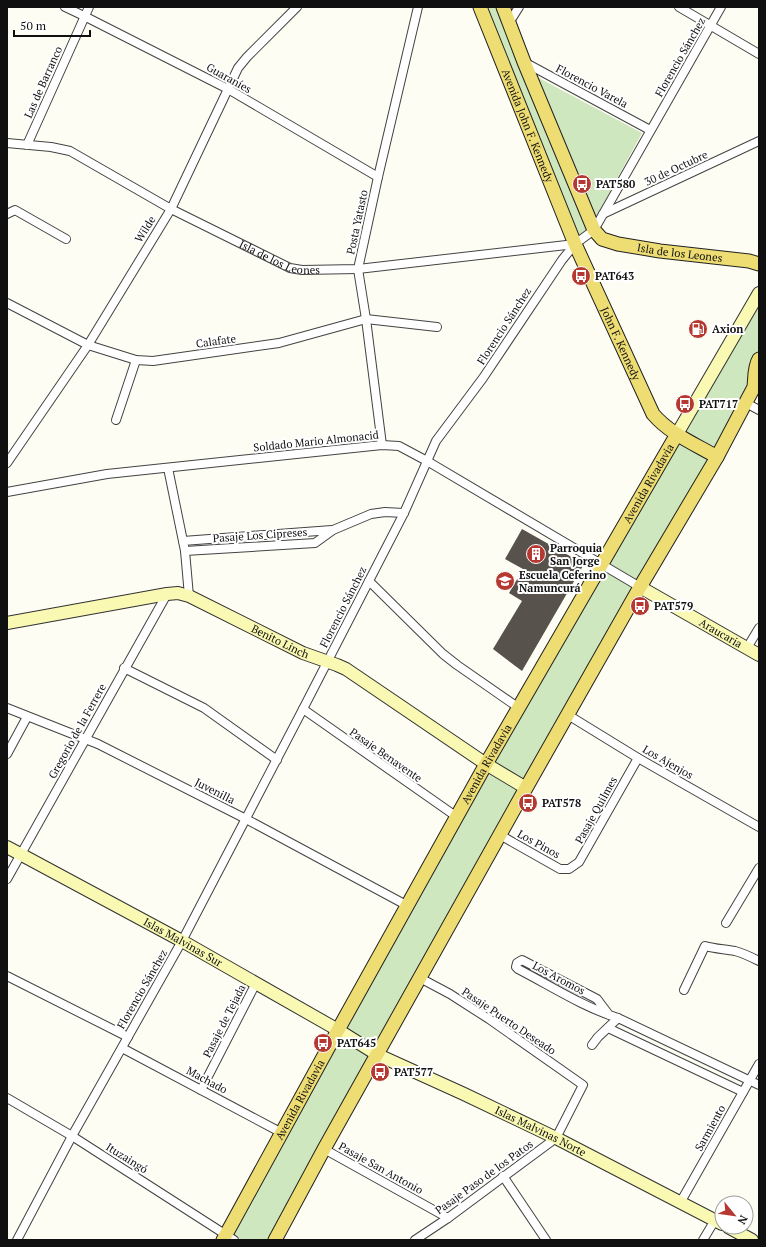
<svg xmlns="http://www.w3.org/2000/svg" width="766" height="1247" viewBox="0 0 766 1247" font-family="'PT Serif',serif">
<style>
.green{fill:#cfe7be}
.building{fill:#58524d}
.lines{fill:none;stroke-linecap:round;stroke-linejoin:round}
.street-casing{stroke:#434343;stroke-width:10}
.secondary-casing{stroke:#323232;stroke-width:14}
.primary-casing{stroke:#212121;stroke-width:15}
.street{stroke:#fff;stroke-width:8}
.secondary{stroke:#f9f9b3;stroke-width:12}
.primary{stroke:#eedd73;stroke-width:13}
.labels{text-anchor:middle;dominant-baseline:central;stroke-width:4;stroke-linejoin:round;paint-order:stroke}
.street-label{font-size:11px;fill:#101010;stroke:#fff}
.poi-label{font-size:11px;font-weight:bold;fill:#101010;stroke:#fff;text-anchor:start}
</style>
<rect width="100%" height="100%" fill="#fefdf3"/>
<path class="green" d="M480 7H503L594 230 575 244Z
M537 77 642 133 596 217Z
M759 293V380L275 1240H223Z"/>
<path class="building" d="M522 529 584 564 522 671 493 649 522 601 509 593 523 569 505 559Z"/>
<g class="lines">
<g class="street-casing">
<g id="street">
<path d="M65 7 84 16 228 89 378 177"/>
<path d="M679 7 759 54"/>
<path d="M509 23 519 7"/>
<path d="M524 62 650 130"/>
<path id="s1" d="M7 143 51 147 70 151 171 209 290 268 302 270 358 269 575 244"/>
<path d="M27 145 89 7"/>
<path d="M7 214 15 210 66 239"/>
<path d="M603 214 759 141"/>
<path d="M7 303 88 345 136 360 153 361 279 343 366 319 437 327"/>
<path d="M746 403 759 410"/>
<path d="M116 420 136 360"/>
<path d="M382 445 366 319 358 269 378 177 418 7"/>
<path d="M7 463 88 345 171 209 238 68 247 57 297 7"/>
<path d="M168 468 185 551 189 596"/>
<path d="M7 492 107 474 382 445 399 446 427 461 640 587"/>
<path d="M183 541 332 530"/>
<path d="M185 551 315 543 333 530 371 514 385 512 404 513"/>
<path d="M369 581 443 654 457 665 519 708"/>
<path d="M747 648 759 628"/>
<path d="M124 668 204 708 277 760"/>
<path d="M7 708 98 744 246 819 408 906"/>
<path d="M303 709 457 817"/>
<path d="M568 715 638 758 759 827"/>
<path d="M7 754 27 717"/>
<path d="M500 835 560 869H569L579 862 638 758"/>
<path d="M7 879 167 594"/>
<path d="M726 923 759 868"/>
<path d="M7 976 128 1037"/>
<path d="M684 990 705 946C715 949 725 949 735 951 743 953 751 957 759 961"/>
<path d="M609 1015 597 999 522 960 517 963 516 967 518 969C551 986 583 1007 618 1018L759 1085"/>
<path d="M608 1028 743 1092"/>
<path d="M592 1045 598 1037 618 1018"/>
<path d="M122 1048 282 1133"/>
<path d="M201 1090 256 983"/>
<path d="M7 1098 72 1136 234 1240"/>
<path d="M324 1149 448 1218"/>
<path d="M503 1176 546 1240"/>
<path d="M680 1203 759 1064"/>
<path d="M17 1240 72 1136 182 941 303 709 404 513 436 441 483 378 562 260 575 244 594 230 721 7"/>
<path d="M415 1240 448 1218 556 1138 583 1085 489 1019 450 994 420 978"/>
<path d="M703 1240 715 1220"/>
</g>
</g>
<g class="secondary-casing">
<g id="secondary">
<path d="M677 434 759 293"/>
<path id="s2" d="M640 587 759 655"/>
<path id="s3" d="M7 623 167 594 178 593 189 596 303 653 337 665 346 669 486 764 526 788"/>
<path id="s4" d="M7 847 182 941 338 1030 378 1055 464 1094 556 1138 722 1224"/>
<path d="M728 1227 752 1240"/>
</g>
</g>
<g class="primary-casing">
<g id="primary">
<path id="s5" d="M480 7 575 244 653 414C670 434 695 444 717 457"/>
<path id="s6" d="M503 7 524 62 594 230 602 239 618 244 660 251 749 261 759 264"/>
<path id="s7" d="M223 1240 338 1030 486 764 677 434"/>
<path d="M275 1240 324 1149 526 788 640 587 717 457 754 387C755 378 754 367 759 359"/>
</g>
</g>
<use href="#street" class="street"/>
<use href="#secondary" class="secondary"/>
<use href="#primary" class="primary"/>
</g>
<defs>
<g id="bus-disc" transform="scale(1)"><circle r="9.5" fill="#b63931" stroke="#fff"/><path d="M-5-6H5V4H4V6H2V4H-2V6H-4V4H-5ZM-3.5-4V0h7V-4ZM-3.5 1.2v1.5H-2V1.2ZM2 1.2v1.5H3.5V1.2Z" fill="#fff"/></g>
<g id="fuel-disc" transform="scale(1)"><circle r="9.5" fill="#b63931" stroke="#fff"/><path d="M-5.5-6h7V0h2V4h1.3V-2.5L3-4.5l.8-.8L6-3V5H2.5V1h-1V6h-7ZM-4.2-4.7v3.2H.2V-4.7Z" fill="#fff"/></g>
<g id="building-disc" transform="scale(1)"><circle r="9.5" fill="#b63931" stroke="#fff"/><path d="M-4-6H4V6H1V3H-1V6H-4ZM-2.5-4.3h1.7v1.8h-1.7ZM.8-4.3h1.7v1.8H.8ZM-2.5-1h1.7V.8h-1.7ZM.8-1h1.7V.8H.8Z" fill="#fff"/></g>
<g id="school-disc" transform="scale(1)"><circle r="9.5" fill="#b63931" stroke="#fff"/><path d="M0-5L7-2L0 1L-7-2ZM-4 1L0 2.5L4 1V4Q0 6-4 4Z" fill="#fff"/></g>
</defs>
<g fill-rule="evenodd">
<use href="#bus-disc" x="582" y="184"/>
<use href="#bus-disc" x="581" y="276"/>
<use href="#fuel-disc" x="698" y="329"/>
<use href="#bus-disc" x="685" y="404"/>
<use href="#building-disc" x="536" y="554"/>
<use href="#school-disc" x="505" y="581"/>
<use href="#bus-disc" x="640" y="606"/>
<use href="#bus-disc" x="528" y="803"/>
<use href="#bus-disc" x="323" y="1043"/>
<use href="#bus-disc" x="380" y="1072"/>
</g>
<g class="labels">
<g class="street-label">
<text transform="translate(680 57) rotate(-60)">Florencio Sánchez</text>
<text transform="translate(229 78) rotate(29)">Guaraníes</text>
<text transform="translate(43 82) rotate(-66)">Las de Barranco</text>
<text transform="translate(592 86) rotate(28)">Florencio Varela</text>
<text stroke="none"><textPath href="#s5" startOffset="128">Avenida John F. Kennedy</textPath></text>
<text transform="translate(676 168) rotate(-25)">30 de Octubre</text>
<text transform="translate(357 222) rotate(-78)">Posta Yatasto</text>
<text transform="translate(145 229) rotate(-58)">Wilde</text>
<text stroke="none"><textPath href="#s6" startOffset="332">Isla de los Leones</textPath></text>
<text stroke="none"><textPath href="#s1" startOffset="300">Isla de los Leones</textPath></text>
<text transform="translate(504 326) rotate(-57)">Florencio Sánchez</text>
<text transform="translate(216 341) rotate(-8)">Calafate</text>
<text stroke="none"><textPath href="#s5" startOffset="365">John F. Kennedy</textPath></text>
<text transform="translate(316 441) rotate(-6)">Soldado Mario Almonacid</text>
<text stroke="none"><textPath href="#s7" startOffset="868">Avenida Rivadavia</textPath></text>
<text transform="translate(260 535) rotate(-4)">Pasaje Los Cipreses</text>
<text transform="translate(343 607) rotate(-63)">Florencio Sánchez</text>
<text stroke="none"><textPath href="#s2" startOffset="93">Araucaria</textPath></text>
<text stroke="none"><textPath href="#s3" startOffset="287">Benito Linch</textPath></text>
<text transform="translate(77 731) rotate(-61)">Gregorio de la Ferrere</text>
<text transform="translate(386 755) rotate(35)">Pasaje Benavente</text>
<text transform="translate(668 762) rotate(30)">Los Ajenjos</text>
<text stroke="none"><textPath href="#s7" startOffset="544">Avenida Rivadavia</textPath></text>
<text transform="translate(215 791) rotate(27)">Juvenilla</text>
<text transform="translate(596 810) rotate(-61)">Pasaje Quilmes</text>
<text transform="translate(539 844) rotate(29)">Los Pinos</text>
<text stroke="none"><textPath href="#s4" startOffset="200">Islas Malvinas Sur</textPath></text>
<text transform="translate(559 978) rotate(28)">Los Aromos</text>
<text transform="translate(142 989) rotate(-60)">Florencio Sánchez</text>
<text transform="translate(224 1021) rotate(-63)">Pasaje de Tejada</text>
<text transform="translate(509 1021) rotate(34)">Pasaje Puerto Deseado</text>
<text transform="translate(207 1080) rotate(28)">Machado</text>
<text stroke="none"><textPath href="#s7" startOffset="160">Avenida Rivadavia</textPath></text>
<text transform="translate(710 1128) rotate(-61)">Sarmiento</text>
<text stroke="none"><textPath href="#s4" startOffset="605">Islas Malvinas Norte</textPath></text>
<text transform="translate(127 1158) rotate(32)">Ituzaingó</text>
<text transform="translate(381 1168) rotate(29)">Pasaje San Antonio</text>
<text transform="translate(484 1177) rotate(-36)">Pasaje Paso de los Patos</text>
</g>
<g class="poi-label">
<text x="596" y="184">PAT580</text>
<text x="595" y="276">PAT643</text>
<text x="712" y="329">Axion</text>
<text x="699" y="404">PAT717</text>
<text x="550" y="548">Parroquia<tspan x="550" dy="13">San Jorge</tspan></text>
<text x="519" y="575">Escuela Ceferino<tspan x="519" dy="13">Namuncurá</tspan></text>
<text x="654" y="606">PAT579</text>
<text x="542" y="803">PAT578</text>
<text x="337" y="1043">PAT645</text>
<text x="394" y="1072">PAT577</text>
</g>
</g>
<rect width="766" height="1247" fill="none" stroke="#101010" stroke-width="16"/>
<g transform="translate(734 1215) rotate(119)"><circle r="19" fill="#ffffff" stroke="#9f9f9f"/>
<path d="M0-3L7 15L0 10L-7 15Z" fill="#b63931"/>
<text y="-6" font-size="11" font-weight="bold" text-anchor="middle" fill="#101010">N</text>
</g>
<path d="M14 30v6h76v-6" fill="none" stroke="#101010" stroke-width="2"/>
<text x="20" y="30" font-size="12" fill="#101010" stroke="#ffffff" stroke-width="3" paint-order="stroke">50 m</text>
</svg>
